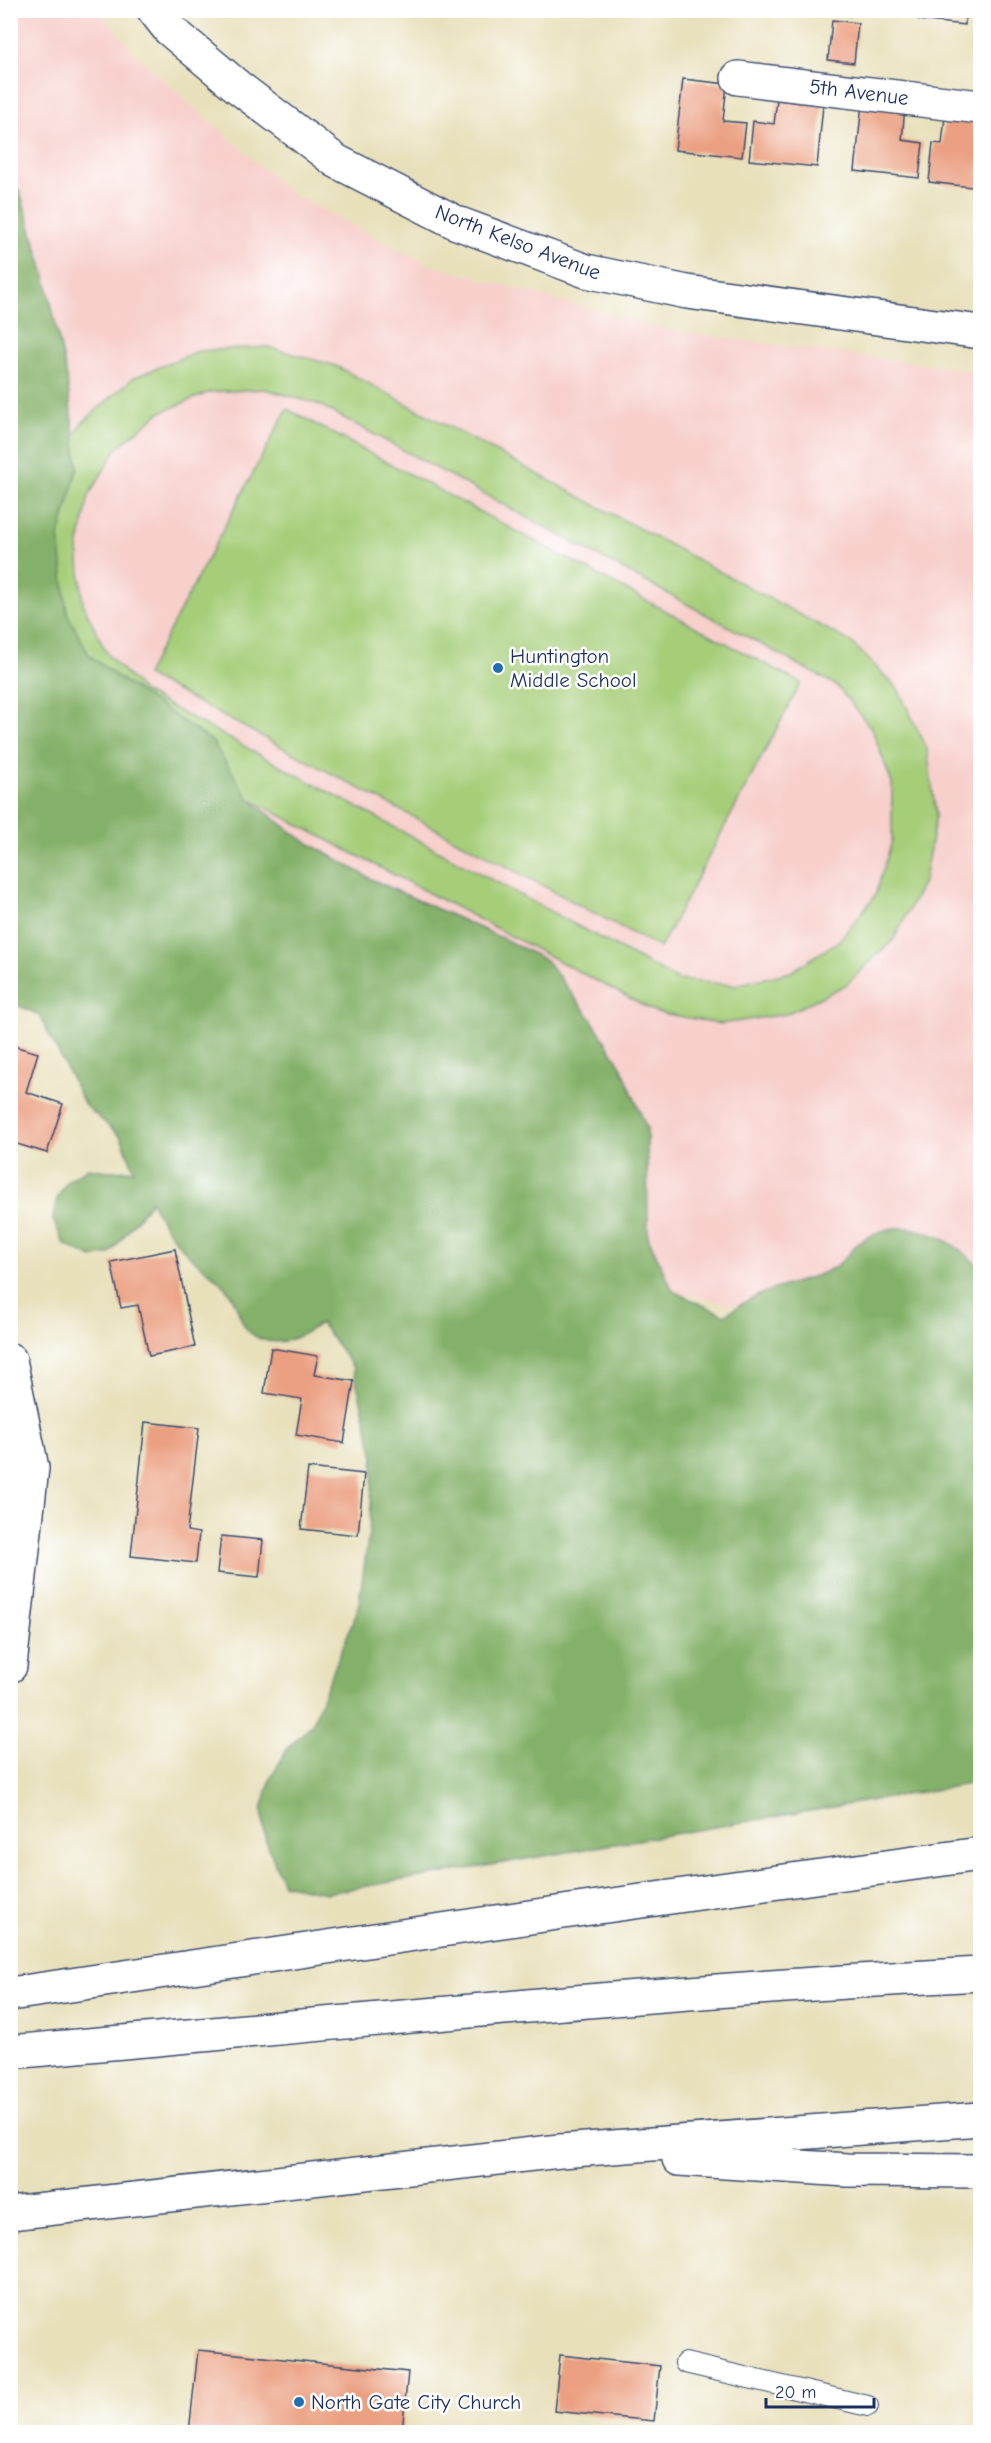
<svg xmlns="http://www.w3.org/2000/svg" width="991" height="2443" viewBox="0 0 991 2443" font-family="'Comic Neue',sans-serif">
<style>
.built{fill:#f7d0cc}
.green{fill:#a6ce79;stroke:#607e6c;stroke-width:1.5;fill-rule:evenodd}
.forest{fill:#84b169;stroke:#507064;stroke-width:1.5}
.building{fill:#eba082}
.lines{fill:none;stroke-linecap:round;stroke-linejoin:round}
.service-casing{stroke:#3a4a6c;stroke-width:22}
.minor-casing{stroke:#3a4a6c;stroke-width:36}
.tertiary-casing{stroke:#3a4a6c;stroke-width:36}
.motorway-casing{stroke:#3a4a6c;stroke-width:36}
.service{stroke:#fff;stroke-width:20}
.minor{stroke:#fff;stroke-width:33}
.tertiary{stroke:#fff;stroke-width:33}
.motorway{stroke:#fff;stroke-width:33}
.poi-dot{fill:#1f6fb2;stroke:#fff;stroke-width:2}
.labels{text-anchor:middle;dominant-baseline:central;stroke-width:5;stroke-linejoin:round;paint-order:stroke}
.street-label{font-size:21px;fill:#1b2f5e;stroke:#fff}
.poi-label{font-size:21px;fill:#1b2f5e;stroke:#fff;text-anchor:start}
</style>
<rect width="100%" height="100%" fill="#fff"/>
<filter id="ink" filterUnits="userSpaceOnUse"><feTurbulence type="fractalNoise" baseFrequency=".0167" numOctaves="2"/><feDisplacementMap in="SourceGraphic" scale="12" xChannelSelector="R" yChannelSelector="G"/><feConvolveMatrix kernelMatrix="1 2 1 2 8 2 1 2 1" color-interpolation-filters="sRGB"/></filter>
<filter id="wash" filterUnits="userSpaceOnUse"><feTurbulence type="fractalNoise" baseFrequency=".008" numOctaves="4" result="noise"/><feDisplacementMap in="SourceGraphic" scale="24" xChannelSelector="R" yChannelSelector="G"/><feGaussianBlur stdDeviation="1.35" result="paint"/><feColorMatrix in="noise" values="0 0 0 0 0 0 0 0 0 0 0 0 0 0 0 0 0 1.4 0 .05"/><feComposite in="paint" operator="in"/></filter>
<g filter="url(#wash)">
<rect width="100%" height="100%" fill="#e8e0bb"/>
<path class="built" d="M17 11H100L138 58 292 194 426 264 667 330 980 372V1361L673 1291 584 1120 10 648V66Z"/>
<path class="green" d="M268 347 336 366 851 642 898 689 927 749 936 815 924 880 894 939 846 985 786 1014 721 1024 656 1012 127 735 76 687 46 485 81 424 133 378 198 351ZM265 389 318 404 836 685 872 729 892 783V841L875 896 839 941 791 972 735 985 678 980 145 693 107 654 83 604 78 549 89 495 117 448 159 413 210 392Z
M287 409 801 683 660 948 146 675Z"/>
<path class="forest" d="M10 181 20 192 45 275 66 372 78 467 59 536 67 613 89 655 126 683 212 741 249 799 300 838 373 880 502 938 546 960 592 1020 622 1068 647 1129 648 1237 673 1291 724 1315C736 1308 750 1298 763 1293 786 1284 812 1280 833 1268 843 1263 850 1250 859 1243 901 1211 949 1235 980 1268V1782L326 1893 283 1884 265 1838 262 1809 271 1778 287 1749 312 1724 358 1609 369 1533 374 1456 353 1367 321 1323C304 1334 283 1348 261 1339 239 1331 241 1311 231 1295 221 1280 207 1271 194 1260 175 1243 162 1224 151 1201L110 1254 92 1258 64 1244 53 1220 56 1201 67 1181 88 1168 108 1171 134 1170 121 1137 85 1105 39 1015 11 1002Z"/>
<g id="blocks">
<path class="building" d="M920 10H966L965 25 919 20Z
M832 20 858 23 854 63 828 60Z
M683 79 727 84 723 121 746 123 742 157 675 150Z
M777 100 823 105 817 167 749 160 753 121 774 124Z
M862 103 905 107 902 140 923 143 919 178 855 171Z
M945 117 980 121V188L929 182 933 143 942 144Z
M10 1045 38 1053 26 1092 63 1104 47 1153 10 1142Z
M175 1249 195 1347 149 1356 138 1305 121 1308 111 1262Z
M271 1348 318 1356 314 1375 354 1381 344 1443 296 1435 302 1399 264 1393Z
M145 1422 199 1428 187 1531 199 1533 196 1563 131 1556Z
M308 1468 364 1474 358 1535 301 1529Z
M221 1536 263 1540 259 1577 217 1573Z
M198 2350 408 2372 402 2432H189Z
M560 2355 660 2366 654 2421 554 2411Z"/>
</g>
</g>
<g filter="url(#ink)">
<use href="#blocks" fill-opacity="0" stroke="#3a4a6c" stroke-width="1.5"/>
<g class="lines">
<g class="service-casing">
<path id="service" d="M685 2363 868 2406"/>
</g>
<g class="minor-casing">
<path id="minor" d="M738 78 980 107"/>
</g>
<g class="tertiary-casing">
<path id="tertiary" d="M154 10 169 29 238 87 336 161 457 223 586 271 687 292 980 332
M10 1360 32 1468 10 1666"/>
</g>
<g class="motorway-casing">
<path id="motorway" d="M10 1994 584 1909 980 1854
M10 2052C334 2024 656 1991 980 1974
M679 2159 847 2170 980 2171
M10 2213 560 2151 980 2119"/>
</g>
<use href="#service" class="service"/>
<use href="#minor" class="minor"/>
<use href="#tertiary" class="tertiary"/>
<use href="#motorway" class="motorway"/>
</g>
</g>
<g class="poi-dot">
<circle cx="498" cy="668" r="6"/>
<circle cx="299" cy="2402" r="6"/>
</g>
<g class="labels">
<g class="street-label">
<text transform="translate(859 92) rotate(7)">5th Avenue</text>
<text transform="translate(518 242) rotate(21)">North Kelso Avenue</text>
</g>
<g class="poi-label">
<text x="510" y="656">Huntington<tspan x="510" dy="24">Middle School</tspan></text>
<text x="311" y="2402">North Gate City Church</text>
</g>
</g>
<rect width="991" height="2443" fill="none" stroke="#fff" stroke-width="36"/>
<path d="M766 2398v9h108v-9" fill="none" stroke="#1b2f5e" stroke-width="3"/>
<text x="775" y="2398" font-size="18" fill="#1b2f5e" stroke="#ffffff" stroke-width="4.5" paint-order="stroke">20 m</text>
</svg>
